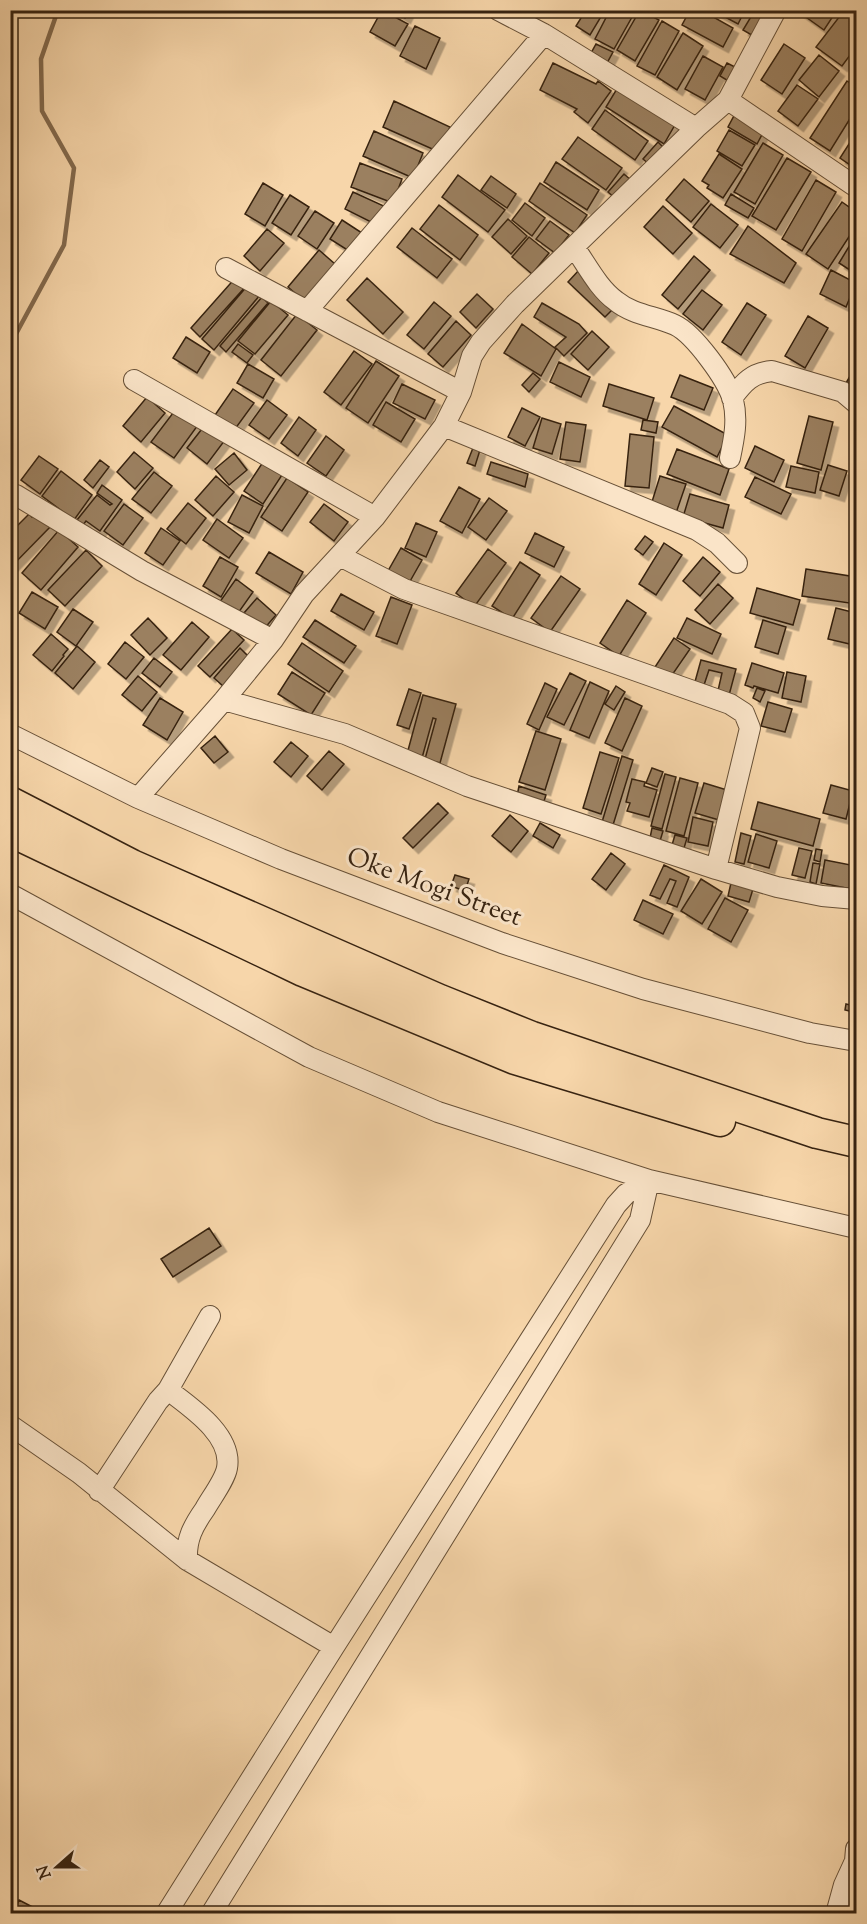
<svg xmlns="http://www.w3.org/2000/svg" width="867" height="1924" viewBox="0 0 867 1924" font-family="'Sorts Mill Goudy',serif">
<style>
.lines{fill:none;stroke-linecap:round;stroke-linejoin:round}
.stream{stroke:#836a4e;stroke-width:4.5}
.building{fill:#9b8061;stroke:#372311;stroke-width:1.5;filter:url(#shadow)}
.minor-casing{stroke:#675037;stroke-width:22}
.highway-casing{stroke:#372311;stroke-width:33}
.minor{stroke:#fae4c8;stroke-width:20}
.highway{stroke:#f7d6aa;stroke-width:30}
.labels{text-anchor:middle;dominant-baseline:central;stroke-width:6;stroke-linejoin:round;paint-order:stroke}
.street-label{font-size:26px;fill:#372311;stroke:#fae4c8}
</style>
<defs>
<filter id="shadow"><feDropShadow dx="5.5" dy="5.5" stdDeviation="0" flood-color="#0004"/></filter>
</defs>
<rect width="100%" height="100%" fill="#f7d6aa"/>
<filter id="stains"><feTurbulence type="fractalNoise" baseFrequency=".00333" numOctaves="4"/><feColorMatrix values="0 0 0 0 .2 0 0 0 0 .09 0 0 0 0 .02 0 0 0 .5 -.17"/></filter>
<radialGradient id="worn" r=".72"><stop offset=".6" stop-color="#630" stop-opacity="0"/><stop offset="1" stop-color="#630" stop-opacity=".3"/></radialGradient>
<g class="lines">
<path class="stream" d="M10 345 64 245 74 168 42 111 41 59 58 10"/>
</g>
<path class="building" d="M382 10 408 24 395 46 370 32Z
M392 10H409L405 18Z
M586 10H605L590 35 576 26Z
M610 10H636L614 49 595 39Z
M640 10 659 20 635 61 617 50Z
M690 10H701L733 28 723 47 682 25Z
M712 10H745L738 24Z
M755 10H771L755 37 743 30Z
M796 10H837L824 30Z
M843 12 856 23V47L842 66 816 47Z
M662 21 679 31 655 75 637 66Z
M415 26 440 38 426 69 400 56Z
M683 33 703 46 677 90 657 77Z
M596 44 613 52 607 63 590 55Z
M784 44 805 58 782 94 761 80Z
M819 55 839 71 819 97 799 80Z
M703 56 723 67 705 100 685 89Z
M553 63 596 84 598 81 611 91 588 123 574 112 577 109 540 90Z
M727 63 737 68 730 82 720 76Z
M847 81 856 87V109L830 151 810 138Z
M797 85 818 99 798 126 778 111Z
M618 87 676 123 664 144 606 107Z
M394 101 450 127 439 152 383 127Z
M605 110 648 141 635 160 592 129Z
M736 112 765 129 757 144 728 127Z
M729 130 755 145 742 166 717 151Z
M374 131 423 153 413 178 363 156Z
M856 133V169L840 158Z
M578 137 622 168 606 190 562 159Z
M658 142 666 150 652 167 643 159Z
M763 143 783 155 755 204 734 192Z
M719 154 742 169 723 198 707 188 709 185 702 181Z
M787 158 811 172 776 230 752 216Z
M556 162 599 190 587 210 544 182Z
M360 163 402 179 393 203 351 187Z
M624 174 632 181 616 199 608 192Z
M458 175 505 210 488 232 442 197Z
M491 176 516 194 507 208 481 190Z
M684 179 709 201 691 222 666 200Z
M816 180 836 192 802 251 782 239Z
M263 183 283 195 265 226 245 214Z
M540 183 587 215 575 233 529 201Z
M353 192 386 207 377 225 345 209Z
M731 194 754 208 748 218 725 205Z
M290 195 309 207 291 235 272 223Z
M842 202 856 212V226L828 269 806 254Z
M525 203 545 218 532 236 512 220Z
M711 204 738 225 720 248 693 227Z
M439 205 478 235 460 260 420 229Z
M663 206 692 233 673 254 644 227Z
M315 211 334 223 317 249 298 236Z
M508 219 527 236 511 254 492 237Z
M342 220 362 233 349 251 330 239Z
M550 221 569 235 555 253 536 239Z
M748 226 796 263 784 283 730 254Z
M412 228 452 259 437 278 397 247Z
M267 229 284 243 260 271 244 256Z
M856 235V274L839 263Z
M529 237 549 253 532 274 512 257Z
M319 250 335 264 304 301 288 287Z
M694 256 710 270 678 309 662 295Z
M579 270 617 305 605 317 568 282Z
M831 270 856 283 846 307 820 294Z
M237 276 247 285 200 337 191 328Z
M367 278 403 312 383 334 347 300Z
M248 285 260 295 214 350 202 339Z
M702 290 722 305 703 330 683 314Z
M477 294 493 309 476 328 460 312Z
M262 297 268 303 226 352 220 346Z
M271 301 288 315 255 354 238 341Z
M434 302 451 316 424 349 407 335Z
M542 303 579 324 587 333 564 356 555 347 566 337 534 317Z
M747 303 766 315 741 355 722 342Z
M297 314 317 330 281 376 261 360Z
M808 316 828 328 805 368 785 356Z
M456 321 471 335 443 367 428 354Z
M522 324 556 349 541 376 504 353Z
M592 331 609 347 588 370 571 354Z
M186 337 210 352 197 373 173 358Z
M238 344 253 355 247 363 232 352Z
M354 351 372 364 341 405 324 392Z
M376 361 399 376 368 423 346 408Z
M559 362 590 377 581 397 550 382Z
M248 364 274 379 263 398 237 383Z
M856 366V396L843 388Z
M533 373 540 379 529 392 522 385Z
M680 375 713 388 704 410 671 397Z
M402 384 435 400 425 419 393 403Z
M609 384 654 398 647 420 603 406Z
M233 389 254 403 235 429 215 415Z
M147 397 165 413 141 442 123 426Z
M267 400 287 415 269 439 249 425Z
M386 402 415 419 401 442 373 425Z
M674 406 728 435 717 457 662 427Z
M522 408 540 417 525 446 508 437Z
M176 409 198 425 174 458 151 442Z
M809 416 833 422 821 470 797 463Z
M299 417 316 430 298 456 281 443Z
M542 418 561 424 552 454 533 448Z
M643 420 658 422 656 433 641 430Z
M566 422 586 425 580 462 560 459Z
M205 425 225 440 207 464 187 448Z
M630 434 654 437 649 488 625 486Z
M326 436 344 450 326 476 307 463Z
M755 446 784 460 774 482 745 468Z
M473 448 480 450 475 466 467 463Z
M677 449 729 469 720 495 667 474Z
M134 452 153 468 135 489 117 472Z
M234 453 247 470 229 485 215 469Z
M39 456 58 469 40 494 21 480Z
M100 460 109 467 93 488 84 480Z
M263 462 282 475 263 504 244 491Z
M491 462 528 474 525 487 487 474Z
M828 465 847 471 839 496 820 490Z
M791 466 819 472 815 493 786 487Z
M61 471 92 495 74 520 42 496Z
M154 472 172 486 151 513 132 499Z
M216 476 234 492 213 516 195 500Z
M660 476 686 484 676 513 651 505Z
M755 477 791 494 781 514 745 497Z
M287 478 308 492 282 531 261 517Z
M102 485 122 500 100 531 86 521 83 525 77 520 97 495 110 505 112 504 97 493Z
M459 487 480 499 462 533 440 521Z
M690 494 729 505 723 528 683 517Z
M242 495 263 506 249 533 228 522Z
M489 498 507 511 486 540 468 527Z
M188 503 206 518 186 544 167 529Z
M124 504 143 518 123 545 104 531Z
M324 504 348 522 334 541 310 522Z
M35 513 51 526 10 568V533L29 514 32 517Z
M217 519 243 538 229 558 203 540Z
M416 523 437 532 426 557 405 548Z
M161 528 180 541 163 565 145 553Z
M59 530 78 547 41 590 22 573Z
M535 533 564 547 554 567 525 553Z
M645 536 653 542 643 555 635 549Z
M664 543 682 555 656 595 639 584Z
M401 548 422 560 409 583 388 571Z
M488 549 506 563 474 607 456 593Z
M86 550 102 566 65 606 48 590Z
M269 552 303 572 291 594 256 573Z
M220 557 238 567 221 597 203 586Z
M703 557 720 572 700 596 683 581Z
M520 562 540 575 512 619 492 606Z
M806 569 856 577V604L802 596Z
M561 576 580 589 550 632 531 618Z
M236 579 253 592 236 616 219 603Z
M718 584 733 598 710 624 695 610Z
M757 588 800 600 793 625 750 613Z
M32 592 58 607 45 629 19 613Z
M341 594 374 612 364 630 331 611Z
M391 597 412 605 397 644 376 636Z
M257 598 276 615 263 630 244 613Z
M627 600 646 613 619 656 600 643Z
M836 608 856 613V634L854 645 828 639Z
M73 609 93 622 76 646 57 632Z
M148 618 167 638 150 655 131 635Z
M687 618 721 634 712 654 677 638Z
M315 620 356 646 344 663 303 637Z
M763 620 786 627 778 654 755 647Z
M192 622 209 637 181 670 163 655Z
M232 629 244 640 210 677 198 666Z
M51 634 68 649 63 655 64 656 52 671 33 655Z
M674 638 690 649 670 678 655 667Z
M125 642 144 657 126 679 108 664Z
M302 643 343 671 329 692 288 664Z
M77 646 95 662 73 689 55 673Z
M240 648 249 657 223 686 214 678Z
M154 658 172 672 160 687 142 673Z
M701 660 736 669 728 699 717 695 722 673 709 670 702 691 693 689Z
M752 663 784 673 778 693 754 686 753 688 745 685Z
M292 672 325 693 311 715 278 694Z
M787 672 806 676 801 702 782 698Z
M570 673 586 681 564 725 547 717Z
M138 676 157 692 142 711 122 695Z
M590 682 609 691 589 738 570 730Z
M545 683 557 689 539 730 527 724Z
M616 686 625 692 614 710 605 704Z
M757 688 765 691 760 702 753 698Z
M409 689 421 693 409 729 397 725Z
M423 695 456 704 440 763 425 759 436 719 433 718 422 758 407 754Z
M160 698 183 712 167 740 143 725Z
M625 698 642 706 622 751 605 743Z
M768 702 792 709 785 732 761 726Z
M536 731 561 739 545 790 519 782Z
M215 736 228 752 214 763 201 748Z
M291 742 308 756 291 777 274 762Z
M329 751 344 764 322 790 307 776Z
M600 752 619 758 601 814 583 808Z
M622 756 633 760 613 825 602 822Z
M854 763H856V790H851Z
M652 768 663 772 657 787 646 783Z
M665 774 676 777 662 829 651 826Z
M680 778 698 783 684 836 666 831Z
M632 779 645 782 644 786 657 790 649 817 627 811 630 803 626 802Z
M704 783 727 790 719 820 695 813Z
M831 785 853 791 846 819 823 813Z
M519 786 546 795 543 804 517 796Z
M758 802 820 819 813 846 751 829Z
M438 803 448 813 413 848 403 838Z
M510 815 528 831 511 852 492 836Z
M693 817 713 822 708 846 688 842Z
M540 823 560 835 553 848 533 836Z
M652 828 663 831 660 841 650 838Z
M741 833 751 836 744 864 735 862Z
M756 834 777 841 769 868 748 862Z
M675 835 687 838 684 848 672 845Z
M799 848 812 851 805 878 792 875Z
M816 849 822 850 820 862 814 860Z
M611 853 625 864 606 890 592 879Z
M825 860 856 866V890L821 883Z
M813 863 820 864 816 884 810 882Z
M664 865 689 877 677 907 667 903 676 881 670 879 660 899 650 895Z
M455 875 469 879 465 891 451 886Z
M701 879 722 892 702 924 681 911Z
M731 883 753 889 749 902 728 896Z
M725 898 748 910 731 942 708 929Z
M643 900 673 914 663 934 634 920Z
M846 1004 855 1006 854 1012 845 1010Z
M209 1228 221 1246 173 1277 161 1259Z
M19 1900 46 1914H19L14 1911Z"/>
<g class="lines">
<g class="minor-casing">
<path id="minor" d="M498 10 544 34 696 128
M728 100 856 187
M574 247C587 265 598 288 616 301 633 315 655 316 675 325 694 334 727 379 733 400 738 420 734 439 730 458
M226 268 461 392
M307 311 544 34
M134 380 375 517
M732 398C744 382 752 373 772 371L843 392 856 403
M444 426 697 530 717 543 737 563
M16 495 142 571 273 640
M340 556 404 589 730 704 744 713 750 728 716 869
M224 700 345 734 467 786 716 869 777 887 822 896 856 899
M10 734 138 798 281 859 502 943 643 989 810 1033 856 1041
M138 798 224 700 273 640 304 594 375 517 444 426 461 392 472 356 481 342 515 304 696 128 728 100 776 10
M10 894 309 1057 438 1112 649 1180 856 1228
M168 1390C190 1407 233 1435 227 1468 225 1480 211 1498 205 1509 193 1526 186 1539 187 1560
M10 1425 79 1473 187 1560 334 1647
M99 1491 158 1401 168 1390 210 1316
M166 1914 334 1647 616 1205 626 1194 649 1180
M211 1914 640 1220 649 1180
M836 1914 844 1885 855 1861 856 1849"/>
</g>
<g class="highway-casing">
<path id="highway" d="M10 802 132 865 440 1000 532 1037 817 1133 856 1142
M10 831 303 971 515 1059 720 1121"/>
</g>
<use href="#minor" class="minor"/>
<use href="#highway" class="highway"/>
</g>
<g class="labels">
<g class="street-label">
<text transform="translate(434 888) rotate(20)">Oke Mogi Street</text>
</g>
</g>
<rect width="867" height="1924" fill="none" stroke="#f7d6aa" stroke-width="36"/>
<rect x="12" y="12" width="843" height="1900" fill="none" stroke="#372311" stroke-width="3"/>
<rect x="18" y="18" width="831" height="1888" fill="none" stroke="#372311" stroke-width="1.5"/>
<g transform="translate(57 1867) rotate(249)" stroke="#fae4c8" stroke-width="4.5" paint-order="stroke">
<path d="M0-4.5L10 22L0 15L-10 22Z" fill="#372311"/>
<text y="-9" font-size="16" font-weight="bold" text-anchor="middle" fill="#372311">N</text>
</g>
<rect width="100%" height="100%" filter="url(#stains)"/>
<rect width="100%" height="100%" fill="url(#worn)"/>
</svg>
